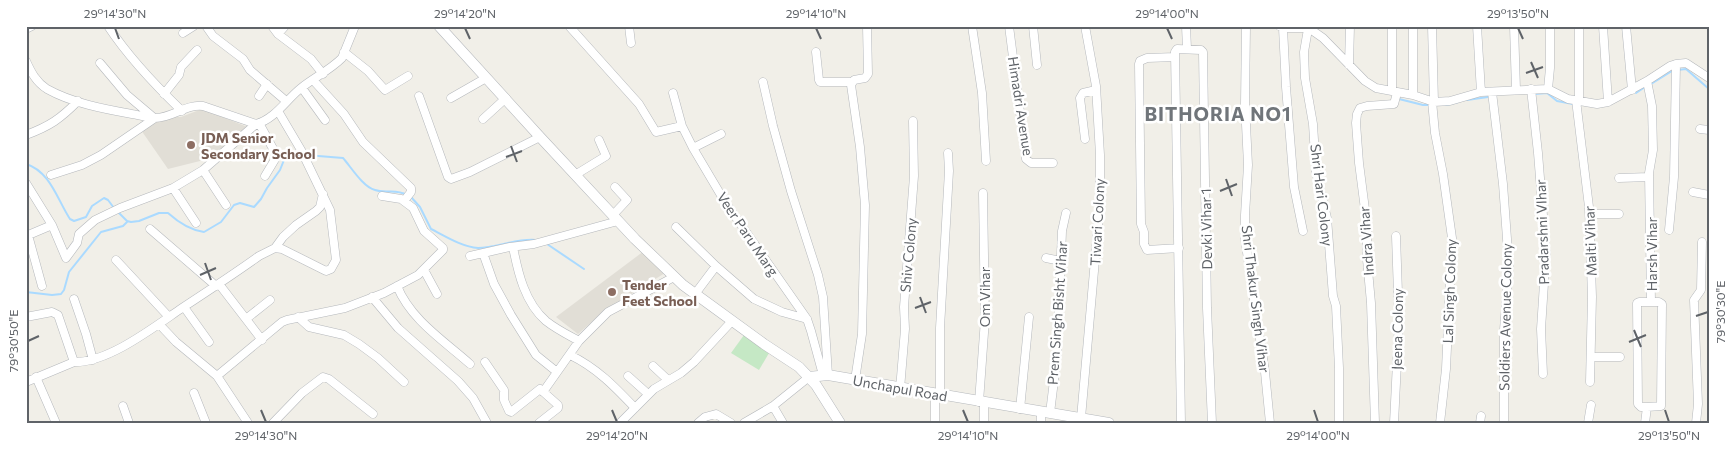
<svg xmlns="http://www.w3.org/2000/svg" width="1735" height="449" viewBox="0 0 1735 449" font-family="Commissioner,sans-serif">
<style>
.education{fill:#e1ded6}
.green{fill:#c5e8c5}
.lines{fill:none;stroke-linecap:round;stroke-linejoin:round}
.stream{stroke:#aadaff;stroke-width:2}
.minor-casing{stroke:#b5b8bc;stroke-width:9}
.tertiary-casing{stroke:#b5b8bc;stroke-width:11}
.minor{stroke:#fff;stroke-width:8}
.tertiary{stroke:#fff;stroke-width:10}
.ticks{fill:none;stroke:#5f6368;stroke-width:2}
.education-dot{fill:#8d6e63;stroke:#fff;stroke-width:2}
.labels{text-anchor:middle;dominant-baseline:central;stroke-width:5;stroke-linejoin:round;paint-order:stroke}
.street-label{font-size:14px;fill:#5f6368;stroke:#fff}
.education-label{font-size:14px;font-weight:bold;fill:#785e54;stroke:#fff;text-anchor:start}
.district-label{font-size:19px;font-weight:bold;letter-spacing:1px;fill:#70757a;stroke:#fff}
.neatline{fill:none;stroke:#5f6368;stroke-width:2}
.ticks-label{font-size:12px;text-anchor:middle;fill:#5f6368}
</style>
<rect width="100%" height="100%" fill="#f1efe8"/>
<path class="education" d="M202 109 250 128 211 161 208 159 168 169 141 130 163 117H181Z
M644 251 665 273 604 311 578 334 556 317Z"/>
<path class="green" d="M744 335 769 353 759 370 731 353Z"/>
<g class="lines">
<path class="stream" d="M1677 70 1686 69 1709 89
M1651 84 1672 71
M1636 93 1645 87
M1535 94 1547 93 1557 101 1573 104
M1399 99 1423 105H1431
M1467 100 1488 97
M1446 105 1458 102
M306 155 343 158C351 167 363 187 375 190 386 194 395 188 407 195
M26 164C50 171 58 201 70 219L74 221 86 217 92 206 104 198 108 200 114 208
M411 197 420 207 431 229C445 236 462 247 478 248 497 248 516 238 536 240
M117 211 127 221 131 222 139 221 159 213H168C178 222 189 230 204 232L221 222 234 205 240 203 254 207 261 199 267 188 280 170 284 160 288 157 302 155
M547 244 584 269
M26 292 52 295 61 294 64 290 69 272 101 232 123 226 127 222"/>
<g class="minor-casing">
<path id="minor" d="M108 26C129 58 155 85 182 111
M206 26 213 36 243 59 250 70 286 101
M272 26 278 34 311 59 323 74
M569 26 639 104 656 132 682 126
M629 26 631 43
M972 26 982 93 986 161
M1009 26 1026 159 1031 163H1053
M1033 26 1037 65
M1186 26 1187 49
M1246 26 1245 104 1248 165 1245 215V239L1265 372 1270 423
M1279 26 1287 28H1305L1313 31 1323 38 1365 81 1376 88 1413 95 1434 102 1450 101 1481 92 1548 89 1568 99 1597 104 1608 102 1647 81 1670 66 1676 64 1686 63 1709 78
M1432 26 1434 102
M1477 26 1481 92
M1514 26 1516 90
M1603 26 1608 102
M1626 26 1632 90
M1283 28 1286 87 1294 187 1303 231
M26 29 32 26
M1308 29 1304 52 1305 78 1313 124 1316 172 1327 218 1333 296 1336 306 1339 368V423
M183 33 194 26
M278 34 285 26
M344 52 368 71 385 90 408 76
M816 52 819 80 820 82H852
M1175 57 1147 58 1140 61 1139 64 1141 224 1144 232V244L1147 250 1179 248
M26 61C31 72 36 82 47 89 72 103 104 109 132 114 139 115 147 118 155 118 172 118 186 104 203 106L256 124C275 119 286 100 301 88 315 77 330 70 342 58L355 26
M100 63 127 95 153 117
M1349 65 1350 26
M313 80 344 114 363 142 411 188V192L404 201
M763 82 773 126 791 191 818 275 823 297 828 375
M302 88 325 120
M1531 89 1538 153 1546 253 1541 329 1543 374
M1548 89 1550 68V26
M1392 91V26
M1492 92 1503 184 1509 266 1504 330V423
M673 93 682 126 693 148 725 202 807 319 811 331 823 375
M164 94 179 75 181 67 197 50
M1413 95V26
M259 96 267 84
M419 96 448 177 451 179 470 172 540 137
M451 98 486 78
M1576 100 1589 207 1592 297 1590 382
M1579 100V26
M1432 101 1435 133 1443 174 1452 238 1446 369 1440 423
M483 119 506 98
M259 123 277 156 265 176
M1700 129 1709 130
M26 135C50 126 60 119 78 101
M1085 139 1080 98 1083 93 1096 90
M693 148 721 134
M203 170 226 205
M51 175 82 165 101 155 155 118
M575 175 606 156 599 140
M1619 178 1649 177
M26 183 52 225 26 236
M173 188 196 223
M1693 192 1709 195
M1590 214H1619
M613 215 627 200 615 187
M52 225 66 258 77 243 79 234 95 220 120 208 173 188 203 170 256 124
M676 227 716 266 754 299 782 312 807 319
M150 229 216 286
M1669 230 1674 177 1676 64
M28 235 42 286
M513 247C518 273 525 303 546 321 556 329 568 335 579 341
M275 248 283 237 296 225 316 211 320 207 323 194
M483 253 494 284 511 315 536 355 557 372
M470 256 510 247 534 244 618 221
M1046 258 1061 261
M116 260 169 317
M424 270 437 294
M219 284 262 340
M397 286C411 320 443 340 470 364
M695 294 716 266
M372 297 398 328 458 381 473 398 487 423
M74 299 86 334 93 360
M184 307 209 342
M26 317 52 312 58 315 74 362
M298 317 309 327 344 335 359 344 378 358 404 382
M246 319 270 300
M159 324 176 342 217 376 248 423
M570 355C597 368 615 387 635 408
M1591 357H1620
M485 362 504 390V400L509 411 511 412 540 389 558 405V408L539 423
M653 366 668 380
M217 376 282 322 287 320 345 308 384 293 418 275 443 250V248L424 231 413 208 401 199 382 196
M628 376 648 394
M36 377 56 423
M855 380 862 334 865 205 860 147 851 85 854 80 865 78 868 74 867 26
M26 382 74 362C108 363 154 327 182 308 208 291 234 274 259 256L275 248 282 249 326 271 331 269 336 260 330 210 301 150 278 111
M900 389 905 329 904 307 914 176 913 121
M543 392 579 341 608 312 674 277
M194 393 206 423
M935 394V423
M940 395V328L949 171 948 153
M979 402 985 319 983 193
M123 406 129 423
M773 406 783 423
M1647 407H1641L1638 404 1637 303 1639 302H1651L1649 173 1653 150 1652 106 1647 81
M1020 409 1029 317
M1050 413 1057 356 1062 231 1066 213
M1081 418 1100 203V155L1096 86 1085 26
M273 423 302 393 323 377 329 379 373 414
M620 423 654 389 681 373 694 362 732 321
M698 423 705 417 716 414 731 423
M744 423 773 406 809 377
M984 423V403
M1041 423V412
M1181 423 1175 52 1177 49 1201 50 1203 52 1207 308 1212 423
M1375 423 1371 303 1367 259V225L1359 163 1356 123 1357 114 1360 108 1367 106 1394 104 1397 93
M1394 423 1399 322 1396 236
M1480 423 1481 416
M1588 423 1591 405
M1645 423 1647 407 1661 406 1662 304 1659 302H1651
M1696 423 1698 404 1694 300 1701 290 1702 242"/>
</g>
<g class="tertiary-casing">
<path id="tertiary" d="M439 26 540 137 635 239 683 285 764 344 799 367 816 385 840 423
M809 377 828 375 1109 423"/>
</g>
<use href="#minor" class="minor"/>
<use href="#tertiary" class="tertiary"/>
</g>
<path class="ticks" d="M115 28 119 39M465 28 470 39M816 28 821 39M1167 28 1172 39M1518 28 1523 39M1531 62 1538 78M1526 73 1543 67M511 146 517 162M506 157 522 151M1226 179 1232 196M1220 191 1237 184M205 263 211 280M200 275 216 268M920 297 926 313M915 308 931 302M1696 316 1708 312M1634 330 1641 347M28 341 39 336M1629 342 1646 335M261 410 266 422M612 410 617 422M963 410 968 422M1314 410 1318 422M1665 410 1669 422"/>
<g class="education-dot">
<circle cx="191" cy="145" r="5"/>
<circle cx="612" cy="292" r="5"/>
</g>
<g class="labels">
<g class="street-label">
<text transform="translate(1021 106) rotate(81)">Himadri Avenue</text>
<text transform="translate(1322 195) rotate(83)">Shri Hari Colony</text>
<text transform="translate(1097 222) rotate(-87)">Tiwari Colony</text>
<text transform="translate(1206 229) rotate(-91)">Devki Vihar 1</text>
<text transform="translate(1542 232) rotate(-92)">Pradarshni VIhar</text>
<text transform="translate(748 234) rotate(56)">Veer Paru Marg</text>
<text transform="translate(1366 241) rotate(-94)">Indra Vihar</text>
<text transform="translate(1590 241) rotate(-92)">Malti Vihar</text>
<text transform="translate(1651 254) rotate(-90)">Harsh Vihar</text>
<text transform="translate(908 255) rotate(-85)">Shiv Colony</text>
<text transform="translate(1449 291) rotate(-88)">Lal Singh Colony</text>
<text transform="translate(984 297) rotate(-90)">Om Vihar</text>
<text transform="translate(1256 299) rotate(83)">Shri Thakur Singh Vihar</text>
<text transform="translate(1057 313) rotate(-86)">Prem Singh Bisht Vihar</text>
<text transform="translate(1505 317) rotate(-89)">Soldiers Avenue Colony</text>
<text transform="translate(1397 329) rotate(-89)">Jeena Colony</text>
<text transform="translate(900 388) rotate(10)">Unchapul Road</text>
</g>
<g class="education-label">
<text x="201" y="137">JDM Senior<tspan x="201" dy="16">Secondary School</tspan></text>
<text x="622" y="284">Tender<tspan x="622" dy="16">Feet School</tspan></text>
</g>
<g class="district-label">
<text x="1218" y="113">BITHORIA NO1</text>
</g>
</g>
<rect width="1735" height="449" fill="none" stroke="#ffffff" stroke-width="55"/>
<rect x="28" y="28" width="1680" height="394" class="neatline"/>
<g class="ticks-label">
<text x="115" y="18">29°14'30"N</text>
<text x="465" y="18">29°14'20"N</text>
<text x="816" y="18">29°14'10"N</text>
<text x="1167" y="18">29°14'00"N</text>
<text x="1518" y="18">29°13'50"N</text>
<text transform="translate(1721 312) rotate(-90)" y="4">79°30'30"E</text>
<text transform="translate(14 341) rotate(-90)" y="4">79°30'50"E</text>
<text x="266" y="440">29°14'30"N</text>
<text x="617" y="440">29°14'20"N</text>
<text x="968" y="440">29°14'10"N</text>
<text x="1318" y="440">29°14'00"N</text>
<text x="1669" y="440">29°13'50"N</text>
</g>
</svg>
